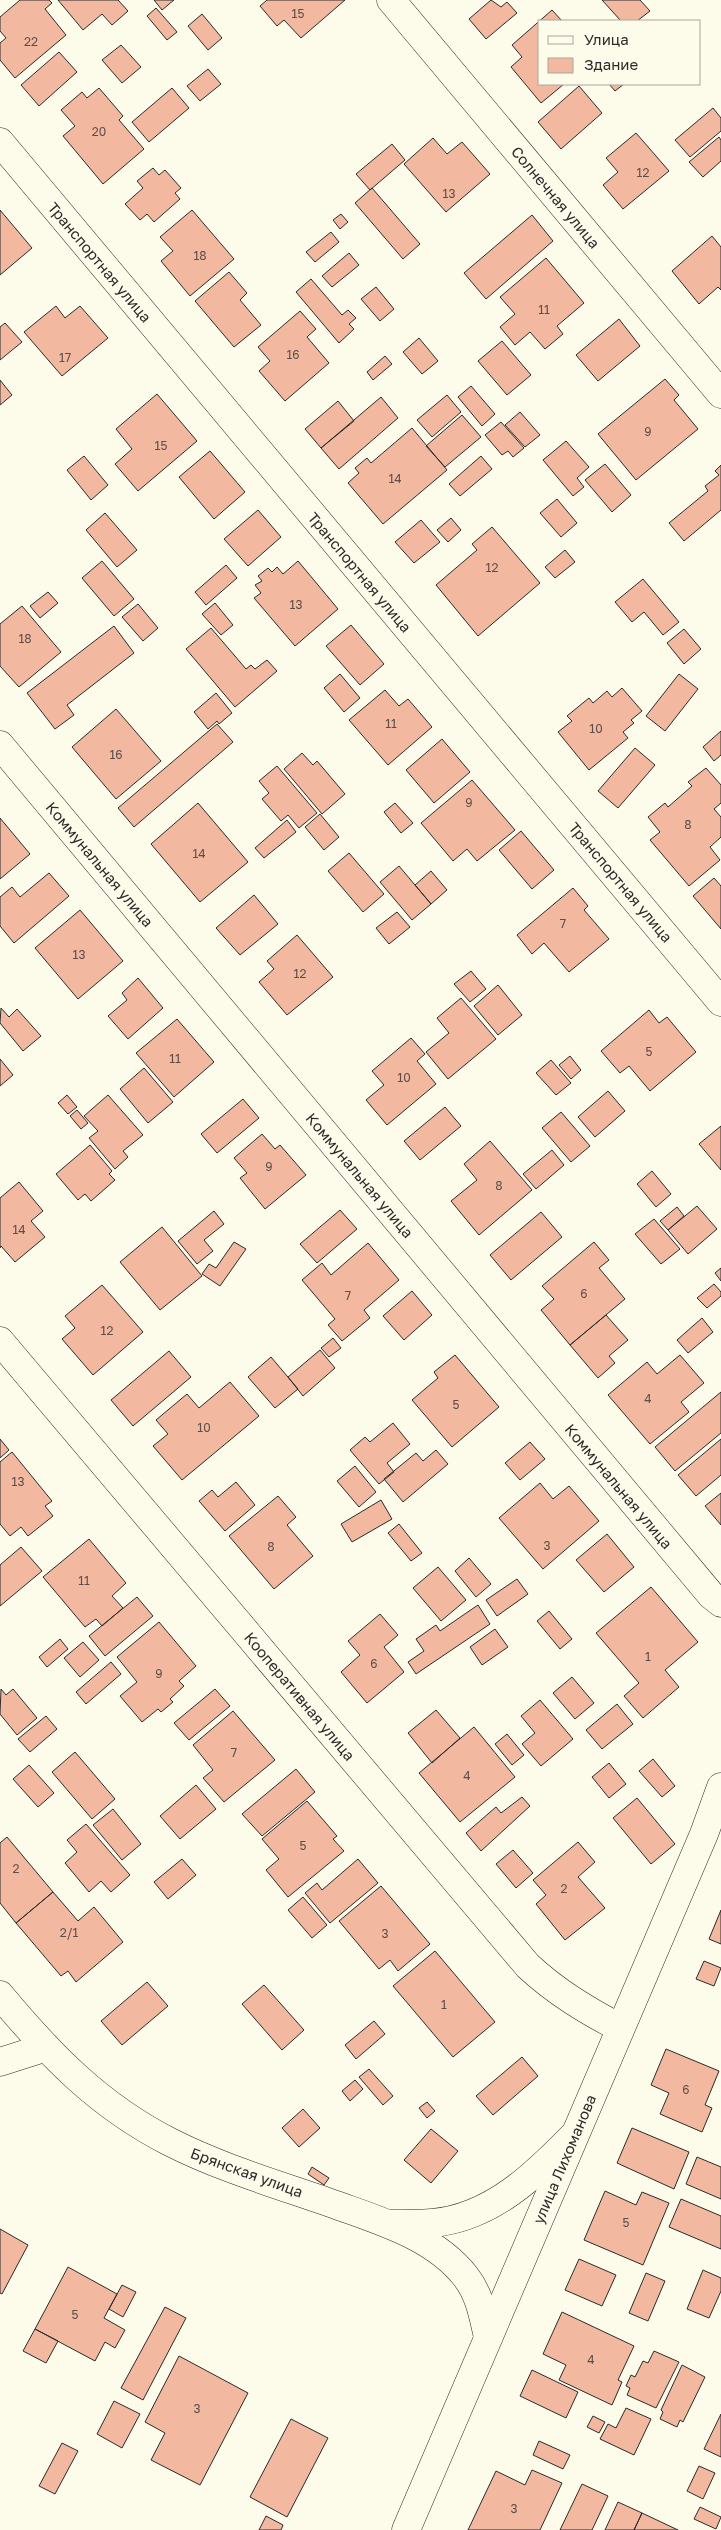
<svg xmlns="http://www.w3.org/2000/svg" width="721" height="2530" viewBox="0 0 721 2530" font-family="'Golos Text',sans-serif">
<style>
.building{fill:#f2b8a0;stroke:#2b2b2b}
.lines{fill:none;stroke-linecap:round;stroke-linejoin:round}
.street-casing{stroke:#2b2b2b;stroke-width:29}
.secondary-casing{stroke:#2b2b2b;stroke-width:29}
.street{stroke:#fdfbea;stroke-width:28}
.secondary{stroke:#fdfbea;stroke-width:28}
.labels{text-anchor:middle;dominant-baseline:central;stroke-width:4;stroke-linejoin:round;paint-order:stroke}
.number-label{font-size:12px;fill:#5d4e48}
.street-label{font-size:15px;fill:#2b2b2b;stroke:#fdfbea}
</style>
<rect width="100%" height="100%" fill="#fdfbea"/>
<path class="building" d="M20 0H49L52 3 45 9 66 35 15 78 0 60V43L6 38 0 31V17Z
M58 0H118L128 11 112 25 102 14 83 30Z
M154 0H174L162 10Z
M267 0H345L301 38 284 20 277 26 260 6Z
M491 0 501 7 507 2 517 13 486 39 469 19Z
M602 0H640L650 11 637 21H621Z
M156 8 177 32 167 40 147 16Z
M552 10 562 21H540V84H564L541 103 511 67 522 57 512 45Z
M202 14 222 38 208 50 188 26Z
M121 45 141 67 122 83 102 60Z
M59 52 77 72 39 106 21 85Z
M208 69 221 84 200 101 187 86Z
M609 84H624L615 91Z
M579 86 602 113 561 149 538 122Z
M99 88 123 116 119 120 144 149 103 184 63 136 75 126 61 110 82 92 87 98Z
M172 88 189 108 149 142 132 122Z
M713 108 721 118V131L690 157 675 140Z
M636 133 669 171 623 209 603 185 618 172 606 158Z
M719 137 721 140V161L703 177 689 162Z
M433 138 447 154 462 142 490 174 446 212 404 164Z
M392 144 405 160 370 190 356 174Z
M153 168 159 175 165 170 181 188 175 193 180 199 154 222 147 214 140 220 125 204 143 188 137 181Z
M372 188 420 244 403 259 355 203Z
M0 210 32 248 0 275Z
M192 210 234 259 190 296 161 261 173 251 160 237Z
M341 214 348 222 340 229 333 220Z
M532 215 553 241 486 299 464 273Z
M331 232 339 242 315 262 306 252Z
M712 236 721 247V290L718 287 699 304 672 271Z
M349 253 359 265 332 287 322 276Z
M546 258 584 303 557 326 563 334 545 349 530 332 515 345 500 327 515 314 500 297Z
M229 272 247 293 240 300 261 325 234 347 195 301Z
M311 279 342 315 348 310 356 318 349 324 354 329 339 343 296 292Z
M376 287 394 309 380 321 361 299Z
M56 306 65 318 80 306 108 338 62 376 24 332Z
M300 311 316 329 307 337 329 363 285 401 259 371 270 361 258 347Z
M619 319 640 346 598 381 576 355Z
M5 323 22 342 0 360V327Z
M419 338 438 361 422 374 403 352Z
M502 341 531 375 507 395 478 361Z
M385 356 392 364 373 380 367 372Z
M665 379 679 395 674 400 698 429 636 480 598 434Z
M0 380 12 395 0 405Z
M471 386 495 414 482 426 458 397Z
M157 394 197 441 138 491 115 464 132 449 116 429Z
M447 395 461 412 432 437 417 420Z
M381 397 398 418 339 469 321 448Z
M338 401 354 421 321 448 305 429Z
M520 412 540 435 525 447 505 425Z
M462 415 481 437 445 467 426 446Z
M501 422 524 448 513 457 508 451 502 455 485 435Z
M412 428 447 470 383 524 348 483 359 473 355 468 367 458 371 463Z
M566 441 589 467 577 478 584 487 573 496 543 460Z
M210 451 245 492 214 519 179 477Z
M84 456 108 485 91 500 67 470Z
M481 456 492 469 460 496 449 484Z
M605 464 631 495 612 512 585 480Z
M721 465V510L684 541 669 523 708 491 705 486 719 475 715 471Z
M557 499 577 523 561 537 540 513Z
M258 510 281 537 248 566 224 539Z
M105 513 137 550 117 567 86 530Z
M451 518 461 530 448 542 437 530Z
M421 520 440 542 414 563 395 542Z
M492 527 540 583 478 636 436 585 477 550 472 544Z
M565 550 575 562 555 578 545 567Z
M102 561 134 599 114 616 82 578Z
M298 561 338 609 295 646 254 598 261 593 255 585 262 581 258 576 268 568 272 572 277 567 283 574Z
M226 565 237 578 206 605 195 592Z
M643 579 679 622 663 635 644 612 632 622 615 602Z
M48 592 58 603 40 618 30 606Z
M215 603 233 625 221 635 202 614Z
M138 604 158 628 143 641 122 617Z
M22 606 61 652 19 687 0 666V624Z
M351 625 384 664 360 685 326 646Z
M114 626 134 653 67 705 74 715 55 729 27 693Z
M211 628 246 669 251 665 255 669 267 660 277 671 235 707 186 649Z
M684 629 701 649 684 664 667 643Z
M340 674 360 698 344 712 324 688Z
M679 674 698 689 665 731 646 716Z
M622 688 642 711 631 720 634 723 623 732 628 738 589 770 558 732 572 721 567 716 589 698 593 703 607 691 612 697Z
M385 690 399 706 408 699 432 727 388 765 349 720Z
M216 693 232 713 219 724 217 721 208 729 194 712Z
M116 709 161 761 116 799 72 747Z
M217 724 233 742 134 827 118 808Z
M721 731V755L714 761 703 747Z
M442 739 470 772 434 803 406 770Z
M635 748 655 765 618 808 598 791Z
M302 753 313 765 317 761 345 794 322 814 284 769Z
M277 766 317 813 299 828 288 815 281 821 262 799 269 793 259 781Z
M706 768 721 785V803L714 809 721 817V837L710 847 720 860 689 886 650 840 660 832 648 817 665 803 668 807 692 786 688 782Z
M472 780 515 830 477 861 467 849 453 861 421 823Z
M198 803 248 862 200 902 151 844Z
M395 803 413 823 401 833 384 812Z
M320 814 339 837 324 850 305 827Z
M0 818 30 854 0 879Z
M287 820 296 832 264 858 255 848Z
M521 831 554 870 532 889 499 850Z
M349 853 384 894 363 912 328 871Z
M399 866 431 904 412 920 380 882Z
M431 871 447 890 431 904 415 885Z
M49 873 69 896 14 943 0 926V897L12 887 20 897Z
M714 878 721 886V929L693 896Z
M573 888 588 906 584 910 609 939 569 972 544 943 532 954 517 935Z
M254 895 278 924 240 955 216 928Z
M80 910 123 961 78 999 35 948Z
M397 912 410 927 389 944 376 928Z
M297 935 333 977 287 1015 259 982 274 969 267 961Z
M471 971 486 989 470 1002 454 984Z
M138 978 163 1008 128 1039 108 1016 127 1000 122 993Z
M498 985 522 1015 498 1035 474 1006Z
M461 998 496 1039 448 1079 426 1052 449 1033 437 1018Z
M1 1008 9 1017 17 1009 41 1036 23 1051 0 1023Z
M649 1010 659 1023 667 1017 696 1052 650 1091 629 1066 620 1073 601 1051Z
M177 1019 214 1062 174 1097 136 1053Z
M411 1038 425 1054 417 1061 436 1084 387 1125 366 1100 384 1085 372 1071Z
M570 1056 581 1070 571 1079 559 1065Z
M0 1059 13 1075 0 1086Z
M551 1060 571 1083 556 1095 536 1073Z
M144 1068 173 1102 148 1123 120 1089Z
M608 1091 625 1111 595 1137 578 1117Z
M67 1095 77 1107 68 1114 58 1103Z
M108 1095 143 1135 123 1151 128 1157 115 1169 89 1138 98 1131 84 1116Z
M243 1099 259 1118 217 1153 201 1134Z
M445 1107 461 1126 420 1160 404 1141Z
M77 1110 88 1123 81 1129 70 1116Z
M561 1112 590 1146 571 1162 542 1128Z
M721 1126V1170L699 1144Z
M262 1134 275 1149 280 1145 306 1175 265 1209 240 1178 247 1173 234 1158Z
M490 1141 532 1190 479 1235 451 1201 477 1180 464 1164Z
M90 1145 112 1171 109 1174 115 1180 91 1201 85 1194 78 1200 56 1174Z
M552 1150 564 1165 536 1189 523 1174Z
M652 1171 671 1194 656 1207 637 1184Z
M19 1182 43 1211 31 1221 45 1237 15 1262 1 1246 0 1248V1198Z
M697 1206 717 1229 688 1254 668 1230Z
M677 1207 684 1216 668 1230 660 1221Z
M340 1210 357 1229 317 1263 300 1244Z
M214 1211 224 1224 204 1240 213 1251 197 1264 178 1241Z
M541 1212 562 1237 511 1280 490 1255Z
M654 1219 680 1249 661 1264 635 1234Z
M162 1227 202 1276 160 1310 120 1262Z
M234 1242 246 1249 220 1286 202 1274 209 1264 216 1268Z
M594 1242 609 1260 599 1268 625 1299 570 1345 541 1310 554 1299 542 1286Z
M368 1243 399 1280 364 1310 370 1318 342 1341 328 1325 335 1319 302 1280 322 1263 331 1275Z
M721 1268V1281L715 1273Z
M714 1284 721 1292V1296L707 1308 697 1298Z
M102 1285 143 1332 93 1375 62 1339 75 1328 65 1316Z
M412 1291 432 1315 404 1340 383 1316Z
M606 1315 628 1340 609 1356 615 1363 598 1378 570 1345Z
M702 1318 713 1332 688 1353 677 1340Z
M333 1338 341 1348 329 1357 321 1348Z
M320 1350 335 1368 303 1396 288 1377Z
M169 1351 191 1377 133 1426 111 1400Z
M455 1355 499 1407 452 1447 412 1400 438 1378 434 1372Z
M680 1355 704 1383 681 1402 689 1412 650 1444 608 1395 647 1362 657 1374Z
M271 1357 298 1389 275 1408 248 1377Z
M230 1382 259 1416 182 1480 153 1446 168 1434 156 1420 187 1394 199 1408Z
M721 1392V1433L675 1471 655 1447Z
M393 1423 410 1444 387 1463 394 1472 379 1484 350 1450 365 1437 370 1442Z
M0 1439 9 1450 0 1458Z
M721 1439V1475L696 1496 678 1475Z
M530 1442 545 1459 520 1480 505 1463Z
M436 1450 448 1464 403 1502 384 1479 416 1453 423 1461Z
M12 1452 52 1501 45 1506 53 1516 28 1536 21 1527 10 1536 0 1524V1462Z
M355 1466 376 1492 359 1507 337 1481Z
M236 1482 255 1505 225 1531 199 1501 212 1490 218 1497Z
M540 1483 553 1499 569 1486 599 1521 543 1569 499 1518Z
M721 1493V1525L705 1506Z
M278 1496 296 1517 287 1525 313 1556 274 1589 229 1536Z
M381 1500 392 1519 352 1542 341 1524Z
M399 1524 422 1553 411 1561 388 1533Z
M607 1534 634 1567 604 1592 576 1560Z
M89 1539 126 1583 112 1596 123 1608 102 1626 96 1619 85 1627 43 1577Z
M21 1547 42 1571 0 1606V1565Z
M469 1558 491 1584 476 1597 455 1571Z
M438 1567 466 1600 441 1621 413 1588Z
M517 1579 528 1594 497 1616 486 1600Z
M651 1587 698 1642 665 1670 679 1687 643 1718 624 1696 639 1683 596 1633Z
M137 1597 153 1616 105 1656 89 1636Z
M478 1605 490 1624 416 1674 408 1662 424 1651 416 1639 436 1625 440 1631Z
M549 1611 572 1639 560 1649 537 1621Z
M380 1614 398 1635 384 1647 404 1672 367 1703 341 1672 360 1655 348 1641Z
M159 1622 196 1666 179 1681 184 1686 170 1699 173 1702 161 1712 158 1709 142 1722 120 1696 137 1682 117 1657Z
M495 1629 508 1647 482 1665 470 1647Z
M60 1639 68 1649 47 1667 39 1657Z
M83 1642 99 1660 80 1677 64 1658Z
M111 1662 121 1674 86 1704 76 1692Z
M572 1677 594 1703 575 1719 553 1693Z
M1 1689 6 1695 13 1689 37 1718 17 1735 0 1714Z
M215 1689 230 1706 189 1740 174 1723Z
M540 1700 573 1739 541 1766 522 1744 535 1733 521 1716Z
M617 1704 633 1724 602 1749 586 1730Z
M436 1710 460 1738 432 1763 408 1733Z
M233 1711 275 1760 224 1802 203 1778 213 1770 193 1745Z
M46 1716 57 1729 30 1752 18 1739Z
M474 1727 515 1777 460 1822 419 1773Z
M507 1734 524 1755 512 1765 495 1744Z
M75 1752 115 1799 92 1819 52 1772Z
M653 1759 675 1786 662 1797 639 1771Z
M609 1763 626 1784 609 1798 592 1777Z
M29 1765 54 1793 38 1807 13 1779Z
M296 1769 315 1792 262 1836 242 1814Z
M196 1785 216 1809 180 1839 160 1816Z
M522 1797 530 1806 481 1851 466 1833 496 1807 501 1813Z
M637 1798 675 1844 651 1864 613 1818Z
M307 1801 337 1836 333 1839 344 1851 288 1897 266 1870 279 1859 262 1839Z
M113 1809 141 1844 122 1860 93 1825Z
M86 1824 130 1875 111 1892 101 1881 89 1892 65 1863 77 1852 67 1840Z
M7 1837 53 1892 16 1923 0 1903V1843Z
M578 1842 595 1862 578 1877 605 1908 565 1940 536 1904 546 1895 533 1880Z
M513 1850 533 1873 516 1888 496 1864Z
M182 1859 196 1875 168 1899 154 1882Z
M358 1859 378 1883 330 1923 305 1893 317 1883 322 1890Z
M381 1886 430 1944 398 1971 390 1960 379 1969 339 1921Z
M53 1892 78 1921 94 1907 123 1942 76 1982 68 1971 61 1976 16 1923Z
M303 1897 327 1925 312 1938 288 1910Z
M721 1910V1944L709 1939Z
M435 1951 495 2022 453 2057 393 1986Z
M704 1961 721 1968 714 1986 696 1979Z
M147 1982 168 2006 122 2045 101 2021Z
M264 1985 304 2030 282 2050 242 2004Z
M374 2021 385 2034 356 2059 345 2045Z
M666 2049 719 2071 705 2105 712 2108 702 2132 660 2114 669 2093 651 2085Z
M522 2057 538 2076 493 2115 476 2096Z
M369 2069 393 2096 383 2105 359 2077Z
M355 2080 363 2089 350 2101 342 2091Z
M427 2102 435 2111 427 2118 419 2108Z
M303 2109 320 2128 299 2147 282 2128Z
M632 2128 689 2152 674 2189 617 2163Z
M431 2129 458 2151 431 2183 404 2160Z
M697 2157 721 2167V2199L686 2184Z
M312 2167 329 2178 324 2185 308 2174Z
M605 2191 636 2205 642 2192 669 2203 643 2265 584 2240Z
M681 2199 721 2216V2249L669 2227Z
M0 2229 28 2245 2 2294 0 2293Z
M579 2259 616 2275 602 2306 565 2290Z
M68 2267 117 2294 104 2318 125 2330 115 2348 105 2342 95 2361 35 2329Z
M703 2270 721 2278V2291L709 2318 687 2309Z
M646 2273 665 2281 648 2321 629 2313Z
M122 2285 136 2292 123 2317 109 2309Z
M165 2307 186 2318 143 2400 121 2388Z
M562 2312 634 2346 618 2380 622 2382 612 2405 559 2380 566 2365 543 2354Z
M35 2329 58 2341 46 2363 23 2351Z
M654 2351 679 2362 656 2408 627 2395 630 2388 626 2386 631 2375 635 2377 643 2361 648 2363Z
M179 2356 248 2393 200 2485 151 2460 165 2433 145 2422Z
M682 2365 705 2377 683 2422 680 2420 677 2427 660 2419 663 2412 661 2410Z
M532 2370 578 2392 566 2418 520 2396Z
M114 2401 140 2414 122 2448 97 2434Z
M626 2408 651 2419 634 2455 600 2439 608 2424 616 2428Z
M721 2414V2457L704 2449Z
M593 2416 605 2422 599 2433 587 2427Z
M291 2419 328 2438 287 2517 250 2497Z
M539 2441 570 2455 563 2469 533 2455Z
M62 2443 78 2451 55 2494 39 2486Z
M699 2466 715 2473 703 2499 687 2491Z
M532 2470 562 2483 540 2530H468L496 2471 525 2485Z
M582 2484 608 2496 592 2530H560Z
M618 2502 642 2513 634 2530H605Z
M700 2507 721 2517 716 2529 694 2519Z
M642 2513 678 2530H634Z
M266 2516 283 2525 281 2530H259Z"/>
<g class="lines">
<g class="street-casing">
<path id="street" d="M391 0 721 394
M0 142 721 1002
M0 745 711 1595 721 1603
M0 1341 528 1966C556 1992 586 2010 620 2028
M0 1995C50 2055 99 2106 170 2142 223 2169 283 2186 339 2206 384 2222 436 2238 466 2277 480 2295 483 2316 488 2337
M0 2062 44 2048
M390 2224C404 2224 418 2224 432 2223 492 2218 536 2174 575 2134"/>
</g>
<g class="secondary-casing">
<path id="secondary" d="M406 2530 704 1834 721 1787"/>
</g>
<use href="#street" class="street"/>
<use href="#secondary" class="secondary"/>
</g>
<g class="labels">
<g class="number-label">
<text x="298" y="13">15</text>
<text x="31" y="41">22</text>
<text x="99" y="131">20</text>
<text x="643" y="172">12</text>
<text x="449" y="193">13</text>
<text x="200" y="255">18</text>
<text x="544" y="309">11</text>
<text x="293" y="354">16</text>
<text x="65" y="357">17</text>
<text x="648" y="431">9</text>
<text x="161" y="445">15</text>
<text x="395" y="478">14</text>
<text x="492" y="567">12</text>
<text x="296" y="604">13</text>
<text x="25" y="638">18</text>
<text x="391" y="723">11</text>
<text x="596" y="728">10</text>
<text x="116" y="754">16</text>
<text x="469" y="802">9</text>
<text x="688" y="824">8</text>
<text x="199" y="853">14</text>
<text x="563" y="923">7</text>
<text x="79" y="954">13</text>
<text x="300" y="973">12</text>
<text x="649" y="1051">5</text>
<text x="175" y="1058">11</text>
<text x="404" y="1077">10</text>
<text x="269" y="1166">9</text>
<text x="499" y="1185">8</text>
<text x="19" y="1229">14</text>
<text x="584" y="1293">6</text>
<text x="348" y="1295">7</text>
<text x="107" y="1330">12</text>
<text x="648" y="1398">4</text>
<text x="456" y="1404">5</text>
<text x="204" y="1427">10</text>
<text x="18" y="1481">13</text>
<text x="547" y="1545">3</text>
<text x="271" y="1546">8</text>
<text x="84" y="1580">11</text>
<text x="648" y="1656">1</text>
<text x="374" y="1663">6</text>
<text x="159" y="1673">9</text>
<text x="234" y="1752">7</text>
<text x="467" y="1775">4</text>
<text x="303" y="1845">5</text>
<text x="16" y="1868">2</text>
<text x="564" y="1888">2</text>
<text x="69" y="1932">2/1</text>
<text x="385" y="1933">3</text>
<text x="444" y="2004">1</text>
<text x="686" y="2089">6</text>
<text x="626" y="2222">5</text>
<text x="75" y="2314">5</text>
<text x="591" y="2359">4</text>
<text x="197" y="2408">3</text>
<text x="514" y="2508">3</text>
</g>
<g class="street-label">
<text transform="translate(556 197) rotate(50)">Солнечная улица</text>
<text transform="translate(100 262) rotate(50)">Транспортная улица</text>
<text transform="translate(360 572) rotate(50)">Транспортная улица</text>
<text transform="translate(100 864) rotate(50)">Коммунальная улица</text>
<text transform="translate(621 882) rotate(50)">Транспортная улица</text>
<text transform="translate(360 1175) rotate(50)">Коммунальная улица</text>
<text transform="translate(619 1486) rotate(50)">Коммунальная улица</text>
<text transform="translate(300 1696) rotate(50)">Кооперативная улица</text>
<text transform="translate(564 2159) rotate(-67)">улица Лихоманова</text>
<text transform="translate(247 2172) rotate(20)">Брянская улица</text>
</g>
</g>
<rect x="538" y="20" width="162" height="65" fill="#fdfbea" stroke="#a9a89e"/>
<rect x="548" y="36" width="25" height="8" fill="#fdfbea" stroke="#a9a89e"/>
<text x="584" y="45" font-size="15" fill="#2b2b2b">Улица</text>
<rect x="548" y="58" width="25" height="15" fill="#f2b8a0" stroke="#a9a89e"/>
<text x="584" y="70" font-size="15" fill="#2b2b2b">Здание</text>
</svg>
